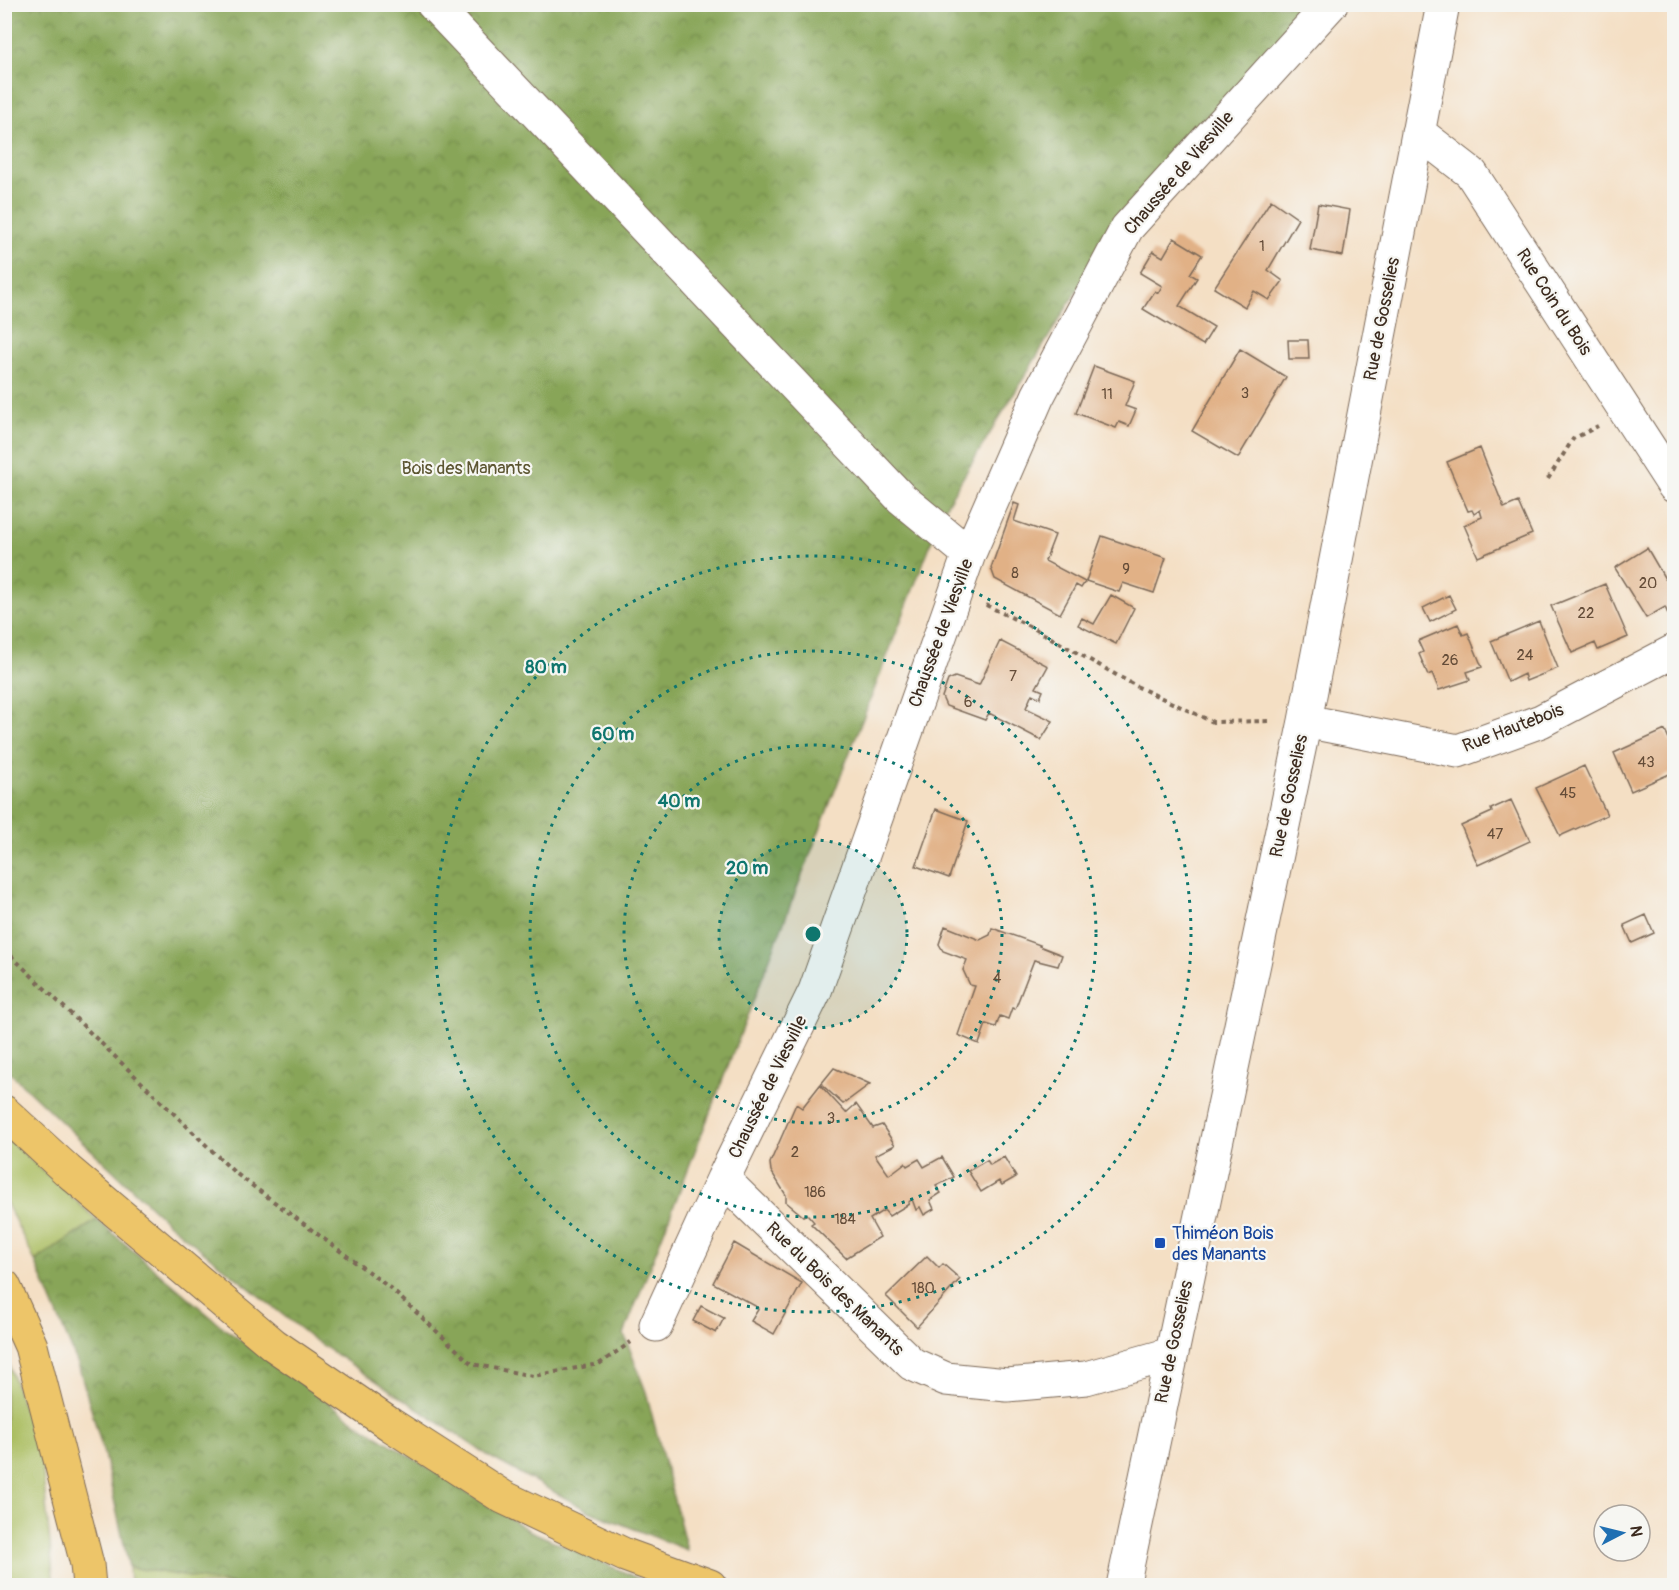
<svg xmlns="http://www.w3.org/2000/svg" width="1679" height="1590" viewBox="0 0 1679 1590" font-family="Pangolin,sans-serif">
<style>
.grass{fill:#abbe62;stroke:#737440;stroke-width:1.5}
.forest{fill:url(#forest-crowns);stroke:#62683b;stroke-width:1.5}
.building{fill:#e1b186}
.lines{fill:none;stroke-linecap:round;stroke-linejoin:round}
.minor-casing{stroke:#7c6958;stroke-width:35}
.highway-casing{stroke:#7c6958;stroke-width:35}
.path{stroke:#7c6958;stroke-width:4;stroke-dasharray:4.5 4.5;stroke-linecap:butt}
.minor{stroke:#fff;stroke-width:33}
.highway{stroke:#edc569;stroke-width:33}
.ring{fill:none;stroke:#0f766e;stroke-width:3;stroke-dasharray:3 6}
.transit-dot{fill:#1a4fb4;stroke:#f6f6f2;stroke-width:2}
.labels{text-anchor:middle;dominant-baseline:central;stroke-width:4.5;stroke-linejoin:round;paint-order:stroke}
.number-label{font-size:15px;fill:#644c38}
.street-label{font-size:18px;fill:#3b2a1e;stroke:#f6f6f2}
.park-label{font-size:18px;fill:#5d5632;stroke:#f6f6f2}
.transit-label{font-size:18px;fill:#164399;stroke:#f6f6f2;text-anchor:start}
.centre{fill:#0f766e;stroke:#f6f6f2;stroke-width:3}
.ring-label{font-size:18px;text-anchor:middle;font-weight:bold;fill:#0f766e;stroke:#f6f6f2;stroke-width:4.5;stroke-linejoin:round;paint-order:stroke}
</style>
<defs>
<pattern id="forest-crowns" width="20" height="18" patternUnits="userSpaceOnUse" patternTransform="scale(1.5)"><rect width="20" height="18" fill="#88a558"/><path d="M2 6a3 3 0 1 1 6 0M12 15a3 3 0 1 1 6 0" fill="none" stroke="#708748"/></pattern>
</defs>
<rect width="100%" height="100%" fill="#f6f6f2"/>
<filter id="ink" filterUnits="userSpaceOnUse"><feTurbulence type="fractalNoise" baseFrequency=".0167" numOctaves="2"/><feDisplacementMap in="SourceGraphic" scale="12" xChannelSelector="R" yChannelSelector="G"/><feConvolveMatrix kernelMatrix="1 2 1 2 8 2 1 2 1" color-interpolation-filters="sRGB"/></filter>
<filter id="wash" filterUnits="userSpaceOnUse"><feTurbulence type="fractalNoise" baseFrequency=".008" numOctaves="4" result="noise"/><feDisplacementMap in="SourceGraphic" scale="24" xChannelSelector="R" yChannelSelector="G"/><feGaussianBlur stdDeviation="1.35" result="paint"/><feColorMatrix in="noise" values="0 0 0 0 0 0 0 0 0 0 0 0 0 0 0 0 0 1.4 0 .05"/><feComposite in="paint" operator="in"/></filter>
<g filter="url(#wash)">
<rect width="100%" height="100%" fill="#f4dfc4"/>
<path class="grass" d="M4 1135 97 1220 35 1261 5 1200Z
M5 1353 42 1463 54 1585H5Z
M129 1567 244 1585H130Z"/>
<path class="forest" d="M4 5H1311L1129 205 945 507 624 1334 646 1392 687 1550 589 1511 492 1458 313 1339 168 1223 5 1068Z
M97 1220 225 1329 366 1429 528 1530 653 1585 244 1586 129 1567 104 1454 79 1367 35 1261Z"/>
<g id="blocks">
<path class="building" d="M1271 200 1298 219 1268 270 1283 281 1269 300 1254 291 1245 307 1214 288Z
M1318 204 1350 210 1343 256 1310 250Z
M1174 238 1202 255 1190 274 1197 278 1179 306 1214 327 1203 345 1143 309 1155 291 1158 293 1162 286 1140 273 1153 251 1163 257Z
M1288 340H1308L1309 359H1289Z
M1240 349 1286 377 1238 458 1192 431Z
M1094 366 1135 381 1125 406 1136 410 1129 426 1119 422 1116 428 1076 413Z
M1480 448 1504 508 1518 502 1532 534 1478 557 1464 525 1482 517 1480 510 1474 514 1472 510 1468 511 1447 462Z
M1014 503 1019 505 1014 521 1055 535 1045 561 1085 582 1081 588 1076 585 1060 614 995 579 991 568Z
M1102 536 1166 558 1154 593 1123 583 1119 592 1086 581Z
M1647 548 1665 579 1669 577 1674 587V611L1668 614 1665 607 1646 618 1615 568Z
M1605 584 1628 637 1598 650 1595 643 1572 653 1551 606Z
M1111 595 1134 608 1116 644 1078 625 1082 618 1094 624Z
M1449 595 1456 609 1430 622 1423 608Z
M1539 621 1558 668 1526 681 1524 674 1508 682 1491 641Z
M1458 624 1463 635 1468 633 1482 667 1467 672 1470 680 1439 690 1432 673 1428 675 1419 654 1423 652 1418 641Z
M1000 641 1048 666 1036 688 1043 691 1040 698 1032 694 1026 708 1053 721 1041 740 989 713 985 720 946 706 942 697 948 680 955 677 979 685Z
M1665 730 1674 750V772L1631 791 1614 753Z
M1584 766 1607 815 1560 836 1536 788Z
M1511 800 1530 841 1478 865 1461 826 1492 812 1491 809Z
M936 809 968 821 949 878 916 866Z
M1646 915 1654 933 1632 943 1624 925Z
M945 926 980 940 990 935 992 928 1040 945 1039 946 1062 955 1058 966 1034 960 1015 1009 1012 1008 1008 1019 1000 1016 996 1027 986 1024 979 1044 958 1035 975 986 970 985 963 970 967 960 943 951 939 944Z
M834 1068 870 1084 843 1104 821 1084Z
M820 1085 846 1113 856 1104 873 1128 882 1125 895 1145 875 1155 889 1175 905 1163 907 1166 919 1159 924 1167 942 1157 954 1177 936 1186 941 1193 930 1200 934 1209 924 1215 920 1207 916 1210 912 1199 908 1203 909 1204 889 1216 884 1210 870 1219 880 1237 846 1258 811 1224 814 1222 807 1214 803 1216 786 1202V1195L771 1171 770 1163 796 1104 802 1108Z
M1004 1157 1016 1177 1002 1185 999 1181 981 1192 968 1171 987 1160 990 1165Z
M734 1243 802 1283 774 1334 751 1321 759 1308 713 1283Z
M927 1256 939 1268 943 1264 960 1279 917 1327 886 1296Z
M701 1306 724 1318 716 1333 693 1321Z"/>
</g>
</g>
<g filter="url(#ink)">
<use href="#blocks" fill-opacity="0" stroke="#7c6958" stroke-width="1.5"/>
<g class="lines">
<g class="minor-casing">
<path id="minor" d="M433 4 901 498 969 554
M1418 132 1471 173 1674 486
M1305 721 1458 751 1541 721 1674 651
M723 1179 912 1364 946 1379 1007 1385 1086 1378 1171 1354
M656 1325 723 1179 815 991 969 554 1038 396 1127 228 1331 4
M1123 1586 1305 721 1443 4"/>
</g>
<g class="highway-casing">
<path id="highway" d="M4 1112 67 1170 274 1345 391 1425 503 1497 625 1555 710 1586
M4 1286 31 1346 87 1564 89 1586"/>
</g>
<path class="path" d="M1548 479 1573 439 1598 426
M986 605 1035 629 1136 686 1213 722 1271 721
M4 949 234 1172 390 1288 472 1364 533 1376 599 1364 631 1342"/>
<use href="#minor" class="minor"/>
<use href="#highway" class="highway"/>
</g>
</g>
<circle cx="813" cy="934" r="94" fill="#0f766e" fill-opacity=".12"/>
<g class="ring">
<circle cx="813" cy="934" r="94"/>
<circle cx="813" cy="934" r="189"/>
<circle cx="813" cy="934" r="283"/>
<circle cx="813" cy="934" r="378"/>
</g>
<rect class="transit-dot" x="1154" y="1237" width="12" height="12" rx="3"/>
<g class="labels">
<g class="number-label">
<text x="1262" y="246">1</text>
<text x="1245" y="393">3</text>
<text x="1107" y="394">11</text>
<text x="1126" y="569">9</text>
<text x="1015" y="573">8</text>
<text x="1648" y="583">20</text>
<text x="1586" y="613">22</text>
<text x="1525" y="655">24</text>
<text x="1450" y="660">26</text>
<text x="1013" y="676">7</text>
<text x="968" y="702">6</text>
<text x="1646" y="762">43</text>
<text x="1568" y="793">45</text>
<text x="1495" y="834">47</text>
<text x="997" y="978">4</text>
<text x="831" y="1118">3</text>
<text x="795" y="1152">2</text>
<text x="815" y="1192">186</text>
<text x="845" y="1219">184</text>
<text x="923" y="1288">180</text>
</g>
<g class="street-label">
<text transform="translate(1179 173) rotate(-49)">Chaussée de Viesville</text>
<text transform="translate(1554 302) rotate(57)">Rue Coin du Bois</text>
<text transform="translate(1382 319) rotate(-79)">Rue de Gosselies</text>
<text transform="translate(941 633) rotate(-70)">Chaussée de Viesville</text>
<text transform="translate(1513 728) rotate(-21)">Rue Hautebois</text>
<text transform="translate(1289 796) rotate(-78)">Rue de Gosselies</text>
<text transform="translate(768 1087) rotate(-64)">Chaussée de Viesville</text>
<text transform="translate(835 1289) rotate(44)">Rue du Bois des Manants</text>
<text transform="translate(1174 1342) rotate(-78)">Rue de Gosselies</text>
</g>
<g class="park-label">
<text x="466" y="468">Bois des Manants</text>
</g>
<g class="transit-label">
<text x="1172" y="1233">Thiméon Bois<tspan x="1172" dy="21">des Manants</tspan></text>
</g>
</g>
<circle cx="813" cy="934" r="9" class="centre"/>
<g class="ring-label">
<text x="546" y="673">80 m</text>
<text x="613" y="740">60 m</text>
<text x="679" y="807">40 m</text>
<text x="747" y="874">20 m</text>
</g>
<rect width="1679" height="1590" fill="none" stroke="#f6f6f2" stroke-width="24"/>
<g transform="translate(1622 1533) rotate(83)"><circle r="28" fill="#f6f6f2" stroke="#aba49d" stroke-width="1.5"/>
<path d="M0-4.5L10 22L0 15L-10 22Z" fill="#1f6fb2"/>
<text y="-9" font-size="16" font-weight="bold" text-anchor="middle" fill="#3b2a1e">N</text>
</g>
</svg>
